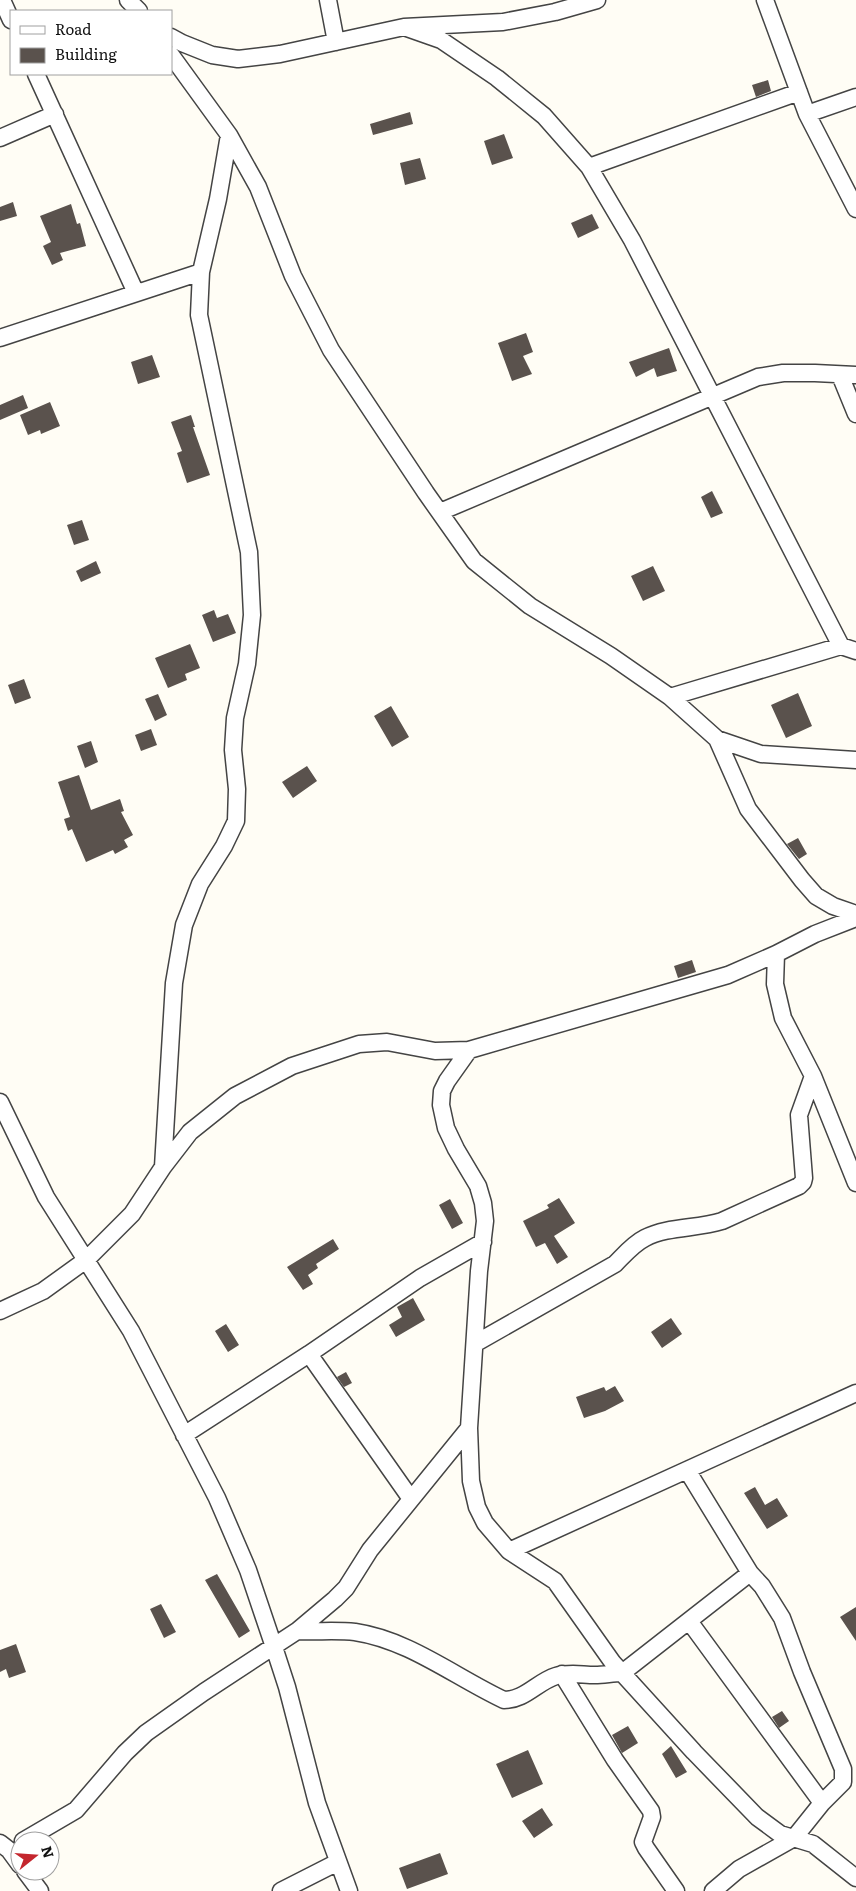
<svg xmlns="http://www.w3.org/2000/svg" width="856" height="1891" viewBox="0 0 856 1891" font-family="Literata,serif">
<style>
.building{fill:#5a524d}
.lines{fill:none;stroke-linecap:round;stroke-linejoin:round}
.street-casing{stroke:#444;stroke-width:19}
.street{stroke:#fff;stroke-width:16}
</style>
<rect width="100%" height="100%" fill="#fffdf5"/>
<path class="building" d="M768 80 771 91 756 97 752 85Z
M410 112 413 124 373 135 370 124Z
M504 134 513 158 492 165 484 141Z
M420 158 426 179 405 185 400 163Z
M13 202 17 216 0 221V207Z
M71 204 77 224 80 223 86 246 60 253 63 260 52 265 43 246 51 242 40 216Z
M592 214 599 228 578 238 571 223Z
M526 333 533 352 523 356 532 374 512 381 498 343Z
M669 348 677 371 657 377 654 368 636 377 629 362Z
M152 355 160 377 138 384 131 362Z
M23 395 28 408 0 420V405Z
M50 402 60 426 41 434 40 430 28 435 20 415Z
M191 415 195 427H193L210 475 187 483 177 453 182 451 171 422Z
M712 491 723 513 711 518 701 497Z
M82 520 89 540 74 545 67 525Z
M96 561 101 573 81 582 76 571Z
M653 566 665 591 643 601 631 576Z
M214 610 217 618 228 614 236 633 213 642 202 615Z
M190 644 200 668 185 674 187 680 168 688 155 658Z
M24 679 31 698 15 704 8 685Z
M798 693 812 726 786 738 771 705Z
M158 694 167 715 155 721 145 699Z
M391 706 409 737 392 747 374 716Z
M151 729 157 745 141 751 135 735Z
M91 741 98 762 85 768 77 746Z
M307 766 317 781 293 798 282 782Z
M79 775 91 810 120 799 124 811 121 812 133 835 124 840 128 847 115 854 113 850 86 862 72 829 68 831 64 819 70 817 58 782Z
M798 838 807 854 799 859 787 844Z
M692 960 696 972 678 978 674 966Z
M559 1198 575 1223 554 1236 568 1257 557 1264 545 1243 536 1247 523 1221 549 1208 547 1205Z
M450 1199 463 1223 452 1229 439 1205Z
M333 1239 339 1249 316 1264 318 1268 308 1275 313 1284 303 1290 287 1267Z
M413 1298 425 1320 396 1337 389 1325 402 1317 397 1307Z
M671 1318 682 1334 662 1348 651 1332Z
M226 1324 239 1345 228 1352 215 1331Z
M346 1372 352 1383 344 1387 337 1377Z
M615 1386 624 1401 605 1411 584 1418 576 1397 604 1387 606 1391Z
M755 1487 765 1505 777 1498 788 1516 767 1529 744 1493Z
M217 1574 250 1631 239 1638 205 1580Z
M161 1604 176 1632 164 1638 150 1609Z
M856 1607V1641L840 1617Z
M16 1644 26 1672 9 1678 6 1669 0 1672V1650Z
M782 1711 789 1721 779 1728 772 1717Z
M628 1726 638 1743 622 1753 612 1735Z
M671 1746 687 1772 676 1778 662 1754Z
M528 1750 543 1784 512 1798 496 1764Z
M542 1808 553 1825 534 1838 522 1821Z
M440 1853 448 1874 407 1889 399 1868Z"/>
<g class="lines">
<g class="street-casing">
<path id="street" d="M2 0 11 20
M128 0 139 11
M328 0 336 42
M765 0 807 114 856 209
M404 27 441 40 497 78 544 116 589 167 632 240 841 646
M171 37 182 43 212 55 238 59 280 54 404 27 503 22 555 12 597 0
M171 55 229 135 258 187 293 276 331 350 426 493 474 561 530 606 611 656 670 697 717 739 761 754 856 760
M36 74 136 293
M807 114 856 97
M0 138 55 114
M589 167 799 92
M0 338 201 272
M840 375 856 414
M440 512 758 377 783 373H815L856 375
M670 697 841 646 856 651
M717 739 748 809 802 880 816 896 833 906 856 914
M776 954 775 984 783 1018 813 1076 856 1183
M469 1050 447 1081 442 1091 441 1105 446 1128 456 1149 478 1186 483 1203 485 1221 479 1271 469 1428 471 1481 477 1507 485 1523 509 1551 555 1581 613 1663 694 1752 757 1817 780 1834 813 1844 856 1878
M0 1102 46 1197 131 1331 217 1498 248 1570 274 1647 287 1687 317 1803 349 1891
M163 1167 174 983 184 925 200 884 224 846 236 821 237 789 233 750 235 718 247 664 252 615 249 552 199 315 201 272 218 199 229 135
M0 1311 43 1291 86 1260 132 1214 163 1167 190 1132 235 1096 292 1066 359 1044 387 1042 435 1051 469 1050 728 975 776 954 815 934 856 918
M476 1343 615 1264C624 1255 633 1244 645 1238 668 1226 697 1229 722 1221L799 1186 803 1182 804 1178 799 1115 813 1076
M309 1354 411 1499
M184 1435 309 1354 420 1278 483 1242
M687 1470 750 1573 762 1586 782 1618 802 1672 843 1769V1782L822 1803 794 1838 739 1869 713 1891
M509 1551 856 1393
M689 1621 822 1803
M297 1631C316 1632 336 1630 355 1632 409 1640 455 1677 504 1700 525 1700 537 1682 556 1676 569 1672 582 1675 595 1675 604 1675 613 1673 622 1673L750 1573
M562 1674 615 1760 651 1811 652 1817 643 1842 646 1848 676 1891
M23 1841 76 1810 125 1753 146 1733 204 1692 297 1631 335 1599 346 1588 370 1550 469 1428
M0 1843 9 1850 20 1865
M25 1871 40 1891
M281 1891 338 1862"/>
</g>
<use href="#street" class="street"/>
</g>
<rect x="10" y="10" width="162" height="65" fill="#ffffff" stroke="#a0a0a0"/>
<rect x="20" y="26" width="25" height="8" fill="#ffffff" stroke="#a0a0a0"/>
<text x="55" y="35" font-size="15" fill="#111111">Road</text>
<rect x="20" y="48" width="25" height="15" fill="#5a524d" stroke="#a0a0a0"/>
<text x="55" y="60" font-size="15" fill="#111111">Building</text>
<g transform="translate(35 1856) rotate(73)"><circle r="24" fill="#ffffff" stroke="#a0a0a0"/>
<path d="M0-4L9 19L0 12L-9 19Z" fill="#c4262e"/>
<text y="-8" font-size="14" font-weight="bold" text-anchor="middle" fill="#111111">N</text>
</g>
</svg>
